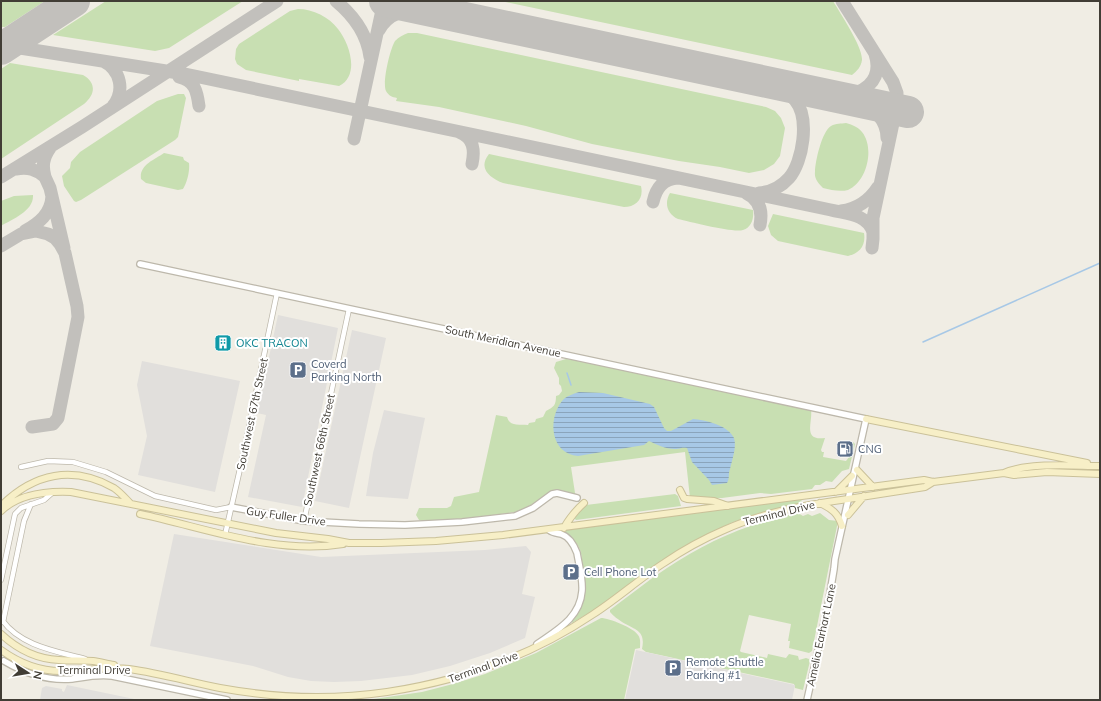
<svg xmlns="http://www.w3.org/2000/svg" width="1101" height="701" viewBox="0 0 1101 701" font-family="Mulish,sans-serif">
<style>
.grass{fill:#c8dfb2}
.parking{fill:#e1dfdc}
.water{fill:url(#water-rules)}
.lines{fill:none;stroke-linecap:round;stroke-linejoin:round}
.stream{stroke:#a7c8e6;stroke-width:1.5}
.taxiway{stroke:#c2c0bc;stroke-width:13}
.runway{stroke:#c2c0bc;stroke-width:32}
.minor-casing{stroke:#bdb8ab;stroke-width:6}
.tertiary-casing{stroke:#bdb8ab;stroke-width:8}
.secondary-casing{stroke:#cac199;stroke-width:8}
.minor{stroke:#fff;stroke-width:4.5}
.tertiary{stroke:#fff;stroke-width:5.5}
.secondary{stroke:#f7efc7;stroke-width:6}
.labels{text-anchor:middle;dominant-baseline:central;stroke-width:4;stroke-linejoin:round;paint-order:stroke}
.street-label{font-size:11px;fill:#413d35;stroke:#fff}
.culture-label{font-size:11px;fill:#0d838f;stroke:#fff;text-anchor:start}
.service-label{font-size:11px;fill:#4e5e75;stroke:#fff;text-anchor:start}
</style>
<defs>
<pattern id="water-rules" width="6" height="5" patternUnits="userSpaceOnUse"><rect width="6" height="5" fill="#a7c8e6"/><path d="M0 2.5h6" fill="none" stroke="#8aa4bb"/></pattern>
</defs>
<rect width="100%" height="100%" fill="#f0ede4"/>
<path class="grass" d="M1 1H45L5 27H1Z
M106 1H243L169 48 155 51 53 35Z
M501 1H833C840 13 863 47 862 60 861 67 857 71 852 75Z
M298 9C313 9 329 17 338 29 350 44 360 76 339 86L299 79V81L246 70 237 64 235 59 236 49 239 44 290 11Z
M408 33H417L766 107 775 111 781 118 785 128 780 156 774 164 764 170 749 173 720 167 679 161 592 144 526 126 439 107 396 101 397 98C392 97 389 96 386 91 382 83 390 49 395 41 399 37 403 35 408 33Z
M10 63 83 75C97 83 95 95 84 104L1 159V69Z
M178 94H184L186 98 178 137 175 140 81 200 76 202 74 201 64 186 62 176 70 168 71 162 80 152 157 101Z
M846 123C853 125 858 127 862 132 875 148 867 182 848 190 840 192 831 190 823 188 819 184 814 179 815 172 815 162 822 131 831 126 836 123 841 124 846 123Z
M164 153 183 157 184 160 189 163C190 171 187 183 183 189L178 190 146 183 141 179C139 165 154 160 164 153Z
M489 154 641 186C644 199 636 207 624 207L503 183C491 178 477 169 489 154Z
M670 193 753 210C754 218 752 227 743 230 733 233 691 222 678 219 667 214 664 203 670 193Z
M33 195C34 211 13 219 1 226V201L14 196Z
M773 214 864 233C866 245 860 253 848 256L778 241 771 235 768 226Z
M566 359 582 361 811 410C813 422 802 441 825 438L821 450 822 452H824L823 457 846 461 849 457 851 444 853 442 855 444 849 469 842 471 832 482 826 481 820 485H815L812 489 771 494 760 493 722 498H690L685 452 571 467 575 493 576 495 553 491 526 508 515 512 473 518 422 521 419 520 416 515 419 508H447L451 506 454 497 479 492 496 415 507 417C510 427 519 424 528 425L529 423 535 422 536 419 543 417 546 411C554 407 556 405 556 396L559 395 562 391 561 386 559 384V378L554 368 556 362Z
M675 494 678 496 681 506 576 520 574 518 584 506 586 505Z
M801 499 802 502 797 504 756 514 731 523 706 535 604 604 572 623V621C587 606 586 589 583 569 582 563 582 555 580 550 578 543 571 538 566 533V530Z
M798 513 803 516 808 514 812 516 820 513 829 520 838 521 812 651 809 653 789 648 790 641H788L791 624 749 615 740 651 741 652 767 658 768 654 786 658 789 654 798 656 799 660 806 658 809 659 810 661 803 690 795 688 794 684 646 652 642 649C646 630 635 630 622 622 618 619 613 616 610 612V610C629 596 647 581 667 568 707 541 751 522 798 513Z
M601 618C609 618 634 628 638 635 641 639 640 643 640 648L635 649 624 700H367L422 692 453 684 485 674 536 653Z"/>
<path class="parking" d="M278 315 338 328 302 507 248 497 266 415 257 413Z
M352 330 386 338 349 508 315 501Z
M142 361 240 381 215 492 138 475 147 436 137 385Z
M384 410 425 418 408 499 366 496 373 453Z
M174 534 321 557 485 550 526 546 531 552 522 594 535 597 525 638 490 653 450 666 412 675 361 681 334 682 311 681 288 677 253 666 150 646Z
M636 650 795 685 792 700H625Z
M67 685 139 700H40L42 688 46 686 62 689V691L64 692Z"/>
<path class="water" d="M579 392 603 393 650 404 654 407 664 428 667 431H671L693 419C705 420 728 425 734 438 737 447 732 460 730 469 728 474 730 478 727 483L712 485 709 480 692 462 687 448C680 447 681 449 675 449 665 449 658 445 649 441L644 445 578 456C551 454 547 420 562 401 566 396 573 394 579 392Z"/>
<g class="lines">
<path class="stream" d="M923 342 1100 263
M567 373 571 385"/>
<path class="taxiway" d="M336 1C354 16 367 33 370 57
M842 1 893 82 897 93 896 109 873 218V239L872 248
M379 30C389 12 405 10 424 9
M1 40 20 34 37 25
M1 45 185 74 831 210C847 214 867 214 873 232
M103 61C121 70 125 91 113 106
M179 77C195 81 197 91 199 106
M754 79C769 84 784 87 795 100 810 118 803 162 789 178 781 187 771 192 759 193
M837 97C862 95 884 82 875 54
M857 101C874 108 887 119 887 138
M459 132C474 138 475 150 472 164
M354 139 384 1
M16 169C28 167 36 169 45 177 42 166 43 158 50 148
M1 177 82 127 277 1
M45 177 50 188 64 248
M746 193C759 199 763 210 760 225
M653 202C656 188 663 179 678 178
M841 211C857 209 869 201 878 187
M25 231C39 223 51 214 52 196
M1 246 21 234 36 231 48 234 55 238 60 244 65 253 77 306 78 317 58 418 53 424 32 427"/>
<path class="runway" d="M385 1 908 112
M1 49 74 1"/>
<g class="minor-casing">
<path id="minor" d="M21 467 48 461 73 462 106 472 155 496 216 510 231 507
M304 521 349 309
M225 535 242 460 277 293
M1 580 15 514 21 508 44 500 53 492
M2 620C21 646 55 651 85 659
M3 622 24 521 31 504"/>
</g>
<g class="tertiary-casing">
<path id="tertiary" d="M140 264 866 419 835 559 834 569 828 605 807 700
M231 507 304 521 359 524 405 525 462 522 515 516 533 508 552 494 557 493 577 498
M537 644C557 630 580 618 582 591 583 579 579 565 577 553 574 545 570 537 561 534 556 533 553 533 549 530
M4 661C24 673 48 681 72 679 85 677 98 674 112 676L227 700"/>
</g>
<g class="secondary-casing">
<path id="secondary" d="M866 419 1087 463
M857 470 873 487
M1004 473 1014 475 1047 472 1100 474
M680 490 684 498 687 499 714 501 728 506
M836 492 852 476
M820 503C832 509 838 513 842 526
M1 506C34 473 73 465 114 488 120 492 125 498 130 503
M1 511C19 494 48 491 71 492L276 533 328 539 349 543H381L436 541 503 535 924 480 933 482 1004 473C1028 462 1073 466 1100 466
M140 514C207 528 274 555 343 544
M848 515 864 496
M564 528C568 520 577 509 584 503
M1 634C17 649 37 659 59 660 70 661 82 660 93 661 100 662 107 664 114 665
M1 650C19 663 42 672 65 671 86 671 108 666 129 669 159 673 190 682 220 688 275 698 332 700 387 692 459 681 531 656 592 615 617 599 639 579 664 563 683 550 703 539 724 530 763 512 805 505 848 499 874 495 900 491 925 487L933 482"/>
</g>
<use href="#minor" class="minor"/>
<use href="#tertiary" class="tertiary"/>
<use href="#secondary" class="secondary"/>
</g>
<defs>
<g id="building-square" transform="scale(0.9)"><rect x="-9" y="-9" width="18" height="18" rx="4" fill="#0f9aa8" stroke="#fff"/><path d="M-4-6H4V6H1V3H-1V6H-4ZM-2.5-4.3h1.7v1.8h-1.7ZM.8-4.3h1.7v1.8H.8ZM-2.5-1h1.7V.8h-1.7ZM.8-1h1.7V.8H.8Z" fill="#fff"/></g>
<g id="parking-square" transform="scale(0.9)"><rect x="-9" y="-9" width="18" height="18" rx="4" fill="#5c6f8a" stroke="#fff"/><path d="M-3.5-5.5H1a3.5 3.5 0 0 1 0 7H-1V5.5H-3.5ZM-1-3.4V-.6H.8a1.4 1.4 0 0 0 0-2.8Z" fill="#fff"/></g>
<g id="fuel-square" transform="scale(0.9)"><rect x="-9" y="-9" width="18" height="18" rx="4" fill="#5c6f8a" stroke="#fff"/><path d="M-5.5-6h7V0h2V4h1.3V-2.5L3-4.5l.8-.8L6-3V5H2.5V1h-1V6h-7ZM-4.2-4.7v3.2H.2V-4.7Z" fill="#fff"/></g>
</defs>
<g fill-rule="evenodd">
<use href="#building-square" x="223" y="343"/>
<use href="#parking-square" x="298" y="370"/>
<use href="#fuel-square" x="845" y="449"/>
<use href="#parking-square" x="571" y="572"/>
<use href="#parking-square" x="673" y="668"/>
</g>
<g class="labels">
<g class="street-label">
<text transform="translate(503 341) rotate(12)">South Meridian Avenue</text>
<text transform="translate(252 414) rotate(-78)">Southwest 67th Street</text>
<text transform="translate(319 450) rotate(-78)">Southwest 66th Street</text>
<text transform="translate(779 513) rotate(-14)">Terminal Drive</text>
<text transform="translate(286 516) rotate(8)">Guy Fuller Drive</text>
<text transform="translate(821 635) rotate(-78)">Amelia Earhart Lane</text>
<text transform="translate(483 667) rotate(-20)">Terminal Drive</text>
<text x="94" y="670">Terminal Drive</text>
</g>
<g class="culture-label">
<text x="236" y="343">OKC TRACON</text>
</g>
<g class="service-label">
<text x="311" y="364">Coverd<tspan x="311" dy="13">Parking North</tspan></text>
<text x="858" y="449">CNG</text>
<text x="584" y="572">Cell Phone Lot</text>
<text x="686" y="662">Remote Shuttle<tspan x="686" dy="13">Parking #1</tspan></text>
</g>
</g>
<rect width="1101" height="701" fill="none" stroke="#413d35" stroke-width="4"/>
<g transform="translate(28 673) rotate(102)" stroke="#ffffff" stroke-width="3" paint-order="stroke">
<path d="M0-3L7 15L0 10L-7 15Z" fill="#413d35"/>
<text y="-6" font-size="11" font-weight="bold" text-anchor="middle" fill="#413d35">N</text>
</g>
</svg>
